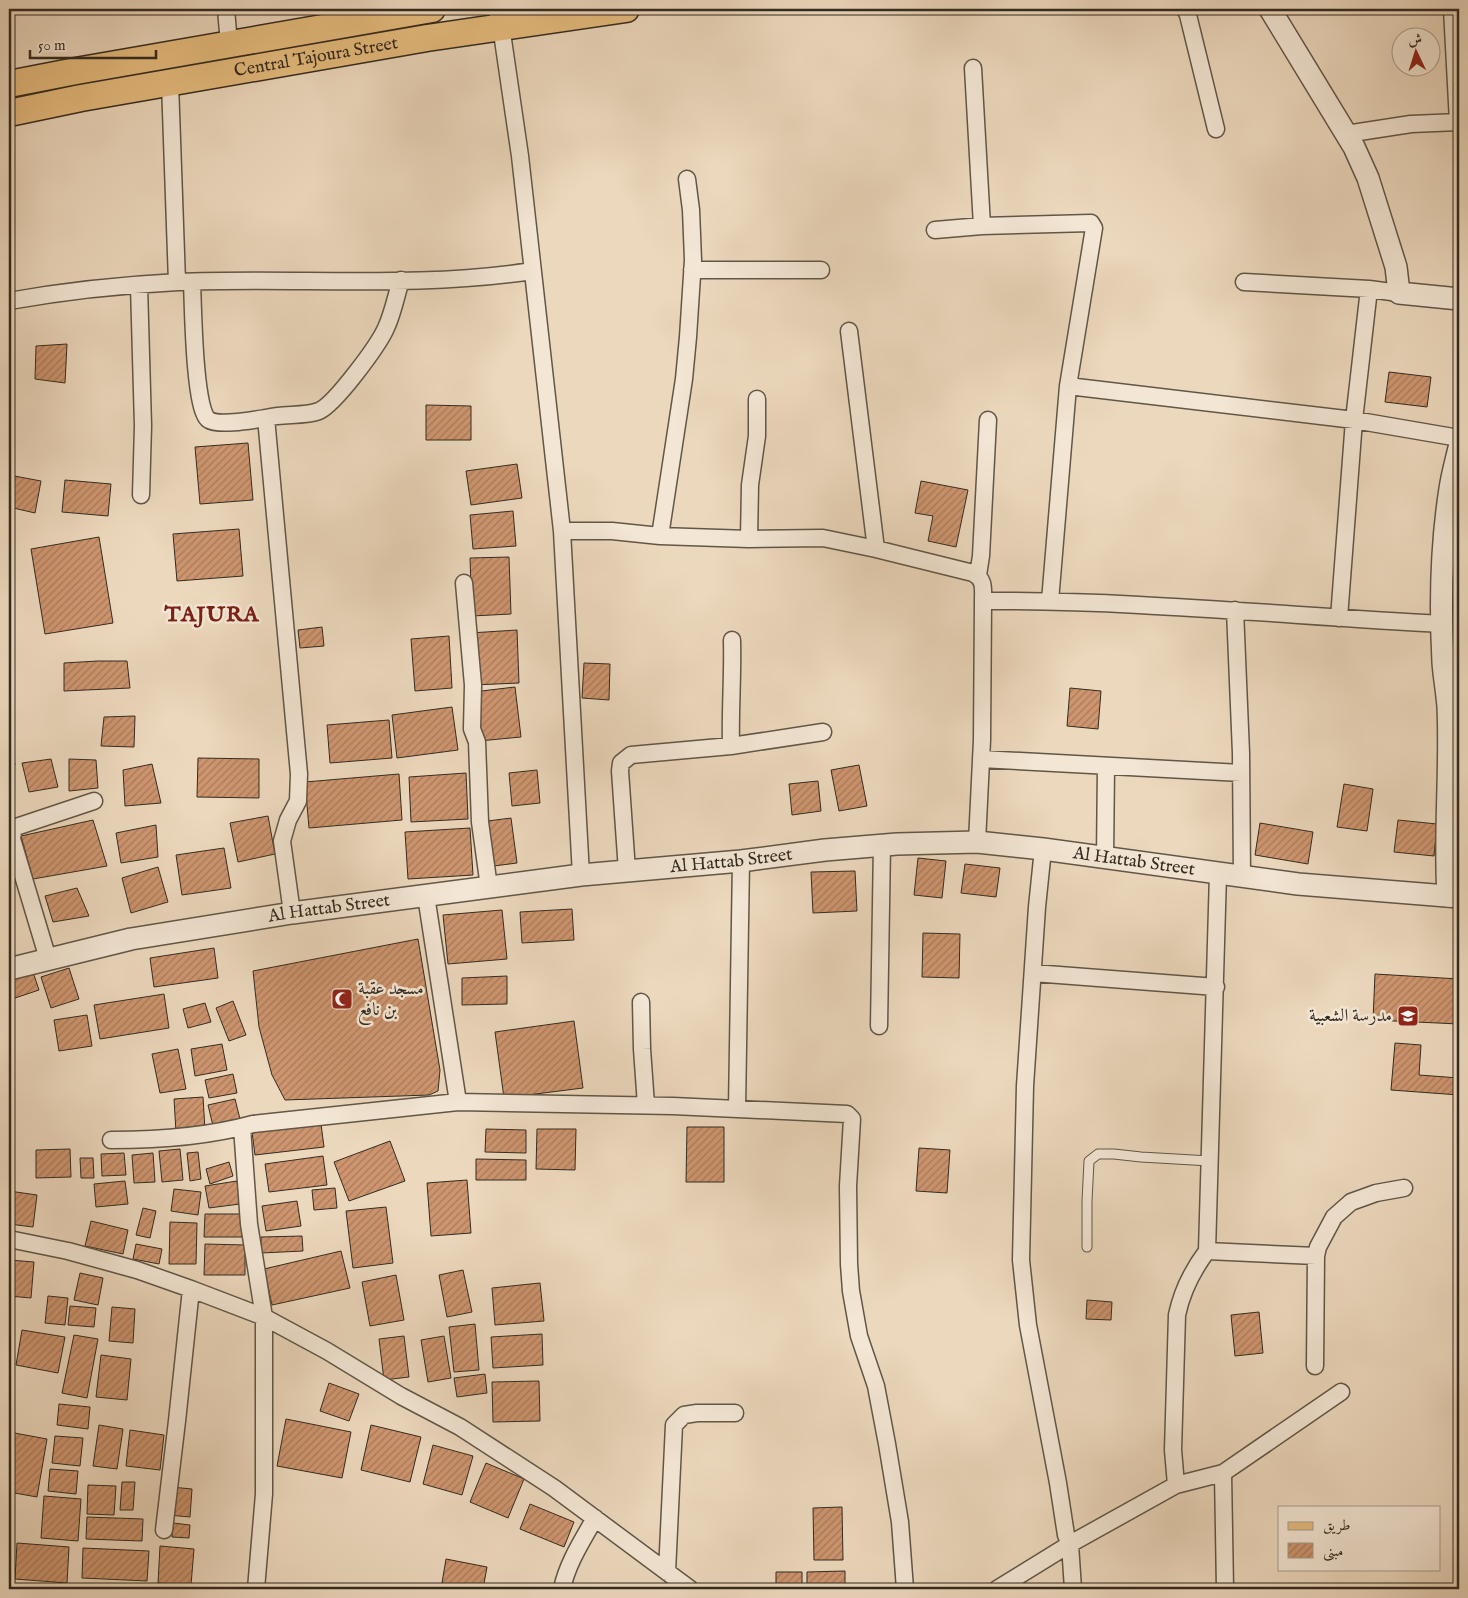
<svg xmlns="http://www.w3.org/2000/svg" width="1468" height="1598" viewBox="0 0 1468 1598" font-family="'IM FELL English',Amiri,serif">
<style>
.building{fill:url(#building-hatch);stroke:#332b20}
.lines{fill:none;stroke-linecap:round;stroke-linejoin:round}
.service-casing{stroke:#615647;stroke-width:11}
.minor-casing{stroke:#615647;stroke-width:19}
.tertiary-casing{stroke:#615647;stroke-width:24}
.primary-casing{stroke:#332b20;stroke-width:29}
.service{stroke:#f3e6d4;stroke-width:9}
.minor{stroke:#f3e6d4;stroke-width:16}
.tertiary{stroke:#f3e6d4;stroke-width:21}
.primary{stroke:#e6bc7e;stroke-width:26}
.labels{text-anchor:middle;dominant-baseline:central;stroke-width:5;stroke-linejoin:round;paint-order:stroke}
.street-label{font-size:18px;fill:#332b20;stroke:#f3e6d4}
.poi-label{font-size:18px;fill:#332b20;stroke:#f3e6d4;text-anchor:start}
.district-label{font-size:22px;font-weight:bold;letter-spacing:1px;fill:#7a1f14;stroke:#f3e6d4}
</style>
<defs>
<pattern id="building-hatch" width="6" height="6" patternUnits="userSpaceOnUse" patternTransform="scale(1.25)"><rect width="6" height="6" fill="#ce956f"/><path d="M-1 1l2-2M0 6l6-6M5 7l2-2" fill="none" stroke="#a87a5b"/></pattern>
</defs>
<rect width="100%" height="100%" fill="#ecd8bd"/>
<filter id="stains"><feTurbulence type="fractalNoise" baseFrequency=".004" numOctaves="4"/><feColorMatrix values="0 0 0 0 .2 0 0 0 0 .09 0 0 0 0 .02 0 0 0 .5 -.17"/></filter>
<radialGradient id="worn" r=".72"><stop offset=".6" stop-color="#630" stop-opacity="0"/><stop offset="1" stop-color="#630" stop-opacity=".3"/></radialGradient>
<path class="building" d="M67 344 65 383 35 379 36 346Z
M1389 372 1431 377 1427 407 1385 402Z
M426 405 471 406V440H426Z
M248 443 253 500 200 504 195 447Z
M517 464 522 498 471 505 466 471Z
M9 475 41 481 35 513 9 507Z
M65 480 111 484 108 516 62 512Z
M921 481 968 490 956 547 928 541 933 516 915 513Z
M513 511 516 546 473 549 470 515Z
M239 529 243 576 177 581 173 534Z
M99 537 113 623 45 634 31 549Z
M509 557 511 614 472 616 470 558Z
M322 627 324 646 300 648 298 630Z
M517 630 519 683 473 685 470 633Z
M449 636 452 688 415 691 411 639Z
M98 661H127L130 688 64 691V663Z
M584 663 610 664 609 700 582 698Z
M515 687 521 737 479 741 473 692Z
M1070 688 1101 691 1098 729 1067 726Z
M452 707 458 750 397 758 392 715Z
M135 716 134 747 101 746 104 717Z
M389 720 392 758 330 763 327 725Z
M9 729 15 765 9 767Z
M198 758 259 759V798L197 797Z
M51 759 58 787 29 792 22 763Z
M69 759 96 760 98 788 69 791Z
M152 764 161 803 125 806 123 770Z
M859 765 867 806 839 811 831 770Z
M537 770 540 803 512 806 509 773Z
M466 773 468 819 411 822 409 777Z
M399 774 402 820 309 828 305 782Z
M818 781 821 811 792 815 789 784Z
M1344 784 1373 789 1367 831 1337 827Z
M268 816 275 854 238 862 230 823Z
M511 818 517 863 486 867 480 822Z
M93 820 107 866 33 879 21 836Z
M1398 820 1437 824 1434 856 1394 852Z
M1260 823 1313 832 1308 864 1255 855Z
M156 825 158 857 121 863 116 833Z
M470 828 473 875 408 879 405 832Z
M224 848 231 888 182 895 176 855Z
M918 858 946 861 942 898 914 895Z
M965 864 1000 868 996 897 961 893Z
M158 867 168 902 131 913 122 878Z
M855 871 857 911 813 913 811 872Z
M77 888 89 916 53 922 45 896Z
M572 909 574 940 522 943 520 912Z
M502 910 507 959 448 964 443 915Z
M923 933 960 934 959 978 922 977Z
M418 939 440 1070 438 1091 429 1095 285 1100 272 1075 259 1027 253 971Z
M214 948 218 978 154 987 150 958Z
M69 968 79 999 51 1008 41 977Z
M33 972 39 990 9 1000V979Z
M1375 974 1459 979V1024L1373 1020Z
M507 976V1004L462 1005V978Z
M164 994 169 1028 100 1039 94 1005Z
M233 1001 246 1035 229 1041 216 1008Z
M205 1003 211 1022 188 1028 183 1009Z
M87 1015 92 1046 59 1051 54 1020Z
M574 1021 583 1088 504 1098 495 1032Z
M1395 1043 1421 1045 1419 1075 1459 1078V1095L1391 1090Z
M222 1044 227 1070 195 1076 191 1049Z
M178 1049 186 1089 160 1093 152 1054Z
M233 1074 237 1093 209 1098 205 1080Z
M203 1097 205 1130 176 1132 174 1099Z
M235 1099 240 1119 213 1126 208 1105Z
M9 1116H13L12 1160H9Z
M321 1124 324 1147 255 1155 252 1132Z
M687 1127H724V1182H686Z
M486 1129 526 1130V1153L485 1152Z
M537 1129H576L575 1170 536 1169Z
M390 1141 405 1181 349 1201 334 1162Z
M919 1148 950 1150 947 1193 916 1191Z
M70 1149 71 1177 36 1178V1150Z
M180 1149 183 1180 162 1182 159 1151Z
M198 1152 201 1179 190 1181 187 1153Z
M124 1153 126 1175 102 1176 101 1154Z
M153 1153 155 1182 134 1183 132 1155Z
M323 1156 327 1185 269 1192 265 1164Z
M80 1158H93L94 1178H81Z
M476 1159 526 1160V1180H476Z
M229 1162 233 1176 210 1184 206 1169Z
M467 1180 471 1233 431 1236 427 1183Z
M125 1181 128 1204 96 1207 94 1184Z
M237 1181 240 1204 209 1208 205 1186Z
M335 1188 337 1208 314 1210 312 1190Z
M174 1189 201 1192 198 1215 171 1211Z
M9 1191 37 1195 33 1227 9 1224Z
M297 1201 301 1226 266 1231 262 1206Z
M386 1207 393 1263 353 1268 346 1211Z
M143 1208 156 1211 150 1238 136 1235Z
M205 1214H242V1237H204Z
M91 1221 128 1230 123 1254 85 1246Z
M170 1222 197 1223 196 1264H169Z
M302 1236 303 1251 261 1253V1237Z
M136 1244 162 1249 159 1264 133 1259Z
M205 1244 245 1245V1275H204Z
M341 1251 350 1288 272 1305 264 1269Z
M9 1260 34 1262 31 1298 9 1296Z
M463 1270 472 1312 447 1317 439 1275Z
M80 1273 103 1278 98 1305 74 1300Z
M396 1275 404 1320 370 1326 362 1282Z
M540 1283 544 1321 495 1325 492 1288Z
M48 1296 68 1298 65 1325 45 1323Z
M1087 1300 1112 1302 1111 1320 1086 1319Z
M70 1306 96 1308 94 1327 68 1325Z
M112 1307 135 1309 133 1343 109 1341Z
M1259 1312 1263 1353 1235 1356 1231 1315Z
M9 1323 12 1324 9 1345Z
M475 1324 479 1370 454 1372 449 1327Z
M22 1330 65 1337 58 1373 16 1365Z
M542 1334 543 1365 493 1368 491 1337Z
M74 1335 98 1339 87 1398 62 1393Z
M404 1336 409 1377 384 1380 379 1339Z
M444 1336 451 1378 428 1382 421 1340Z
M101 1355 131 1359 127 1400 96 1397Z
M485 1374 487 1393 457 1397 454 1378Z
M539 1381 540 1421 493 1422 492 1382Z
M329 1383 359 1394 349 1421 320 1411Z
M59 1404 90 1407 88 1429 57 1425Z
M286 1419 351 1432 342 1478 277 1466Z
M99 1425 123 1429 117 1469 93 1466Z
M371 1425 421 1437 410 1482 361 1470Z
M130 1430 164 1435 160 1470 126 1466Z
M9 1432 47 1439 37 1497 9 1492Z
M55 1436 83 1438 80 1466 52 1463Z
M433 1445 473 1456 462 1495 423 1484Z
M486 1463 524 1479 508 1518 470 1502Z
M50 1469 78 1471 76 1494 48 1491Z
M122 1482H135L133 1510H120Z
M88 1485 116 1486 114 1515 87 1514Z
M171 1487 192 1489 190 1517 168 1515Z
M44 1496 81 1499 78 1541 41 1538Z
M530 1504 574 1522 564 1547 520 1529Z
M842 1507 843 1560H814L813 1508Z
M87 1517 143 1519 142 1541 86 1539Z
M173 1523 190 1525 189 1538 172 1537Z
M17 1543 69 1547 67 1583 15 1579Z
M160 1546 194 1549 191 1585 158 1583Z
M83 1548 149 1551 147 1581 82 1578Z
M446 1559 487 1567 483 1589H441Z
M845 1571V1589H807V1572Z
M776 1572H802V1589H776Z
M81 1585 112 1589H81Z"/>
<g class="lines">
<g class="service-casing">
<path id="service" d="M1087 1247V1201L1089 1161 1098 1154H1114L1141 1157 1210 1161
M1459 1589V1588"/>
</g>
<g class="minor-casing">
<path id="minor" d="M226 9 229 44
M497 9 501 26 520 156 562 531 581 875
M1185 9 1188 15 1216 129
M1452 9 1458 122
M973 68 982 226
M170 83 177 282
M1346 134 1411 124 1459 122
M935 230 982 226 1091 223 1094 228 1068 386 1050 601
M692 270H821
M192 282C193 303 194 413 209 420 219 426 253 420 266 418L299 774 298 801 288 820 282 841 292 913
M1244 282 1369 289 1399 293
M139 286 143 426 141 495
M9 301C65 291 121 285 178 282 296 277 415 289 532 271
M849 331 876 549
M1068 386 1354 420 1459 438
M266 418C283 413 303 417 319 411 335 404 378 346 386 328 393 313 396 296 401 280
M562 531H612L660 536 749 539 823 538 876 549 973 573C985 579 983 589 983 601L982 740 977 842
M660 536 684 379 688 337 693 260 691 210 687 179
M749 539 750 485 757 436V399
M978 575 981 556 988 420
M464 583 473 685 472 729 477 742 480 822 489 887
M983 601C1136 600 1289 616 1442 624
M1235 610 1241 753 1242 877
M1339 618 1354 420 1369 289
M731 746C730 710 733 675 732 640
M981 759 1241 773
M1043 849 1037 907 1025 1086 1021 1260 1028 1325 1058 1483 1066 1535 1070 1544 1073 1589
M1105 858 1106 766
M627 871 620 771 621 763 631 755 731 746 823 732
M426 896 458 1102
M48 959 12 839 13 830 16 827 94 801
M1033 973 1216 987
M641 1002 642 1049 646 1105
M879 1026 882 845
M737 1109 741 861
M242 1127 249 1224 264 1317V1494L256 1589
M111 1140C159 1140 206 1137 253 1124L458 1102 673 1106 847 1114 852 1119 848 1186 849 1264 851 1291 859 1336 876 1386 887 1444 900 1522 905 1589
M9 1239 68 1251 137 1270 191 1289 264 1317 327 1351 401 1396 460 1427 554 1488 690 1589
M1207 1251 1316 1256
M1315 1366 1316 1256 1318 1247 1334 1217 1351 1202 1376 1193 1404 1188
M1223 1473 1225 1589
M1176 1485 1173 1450 1177 1315C1182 1291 1192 1271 1207 1251L1218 874
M164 1530 177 1421 191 1289
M667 1572 674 1425 684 1415 697 1413H735
M562 1589C567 1564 582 1541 595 1518
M997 1589 1070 1544 1176 1485 1223 1473 1341 1392"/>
</g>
<g class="tertiary-casing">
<g id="tertiary">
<path d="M1270 9 1354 147 1368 178 1396 267 1399 293 1459 299"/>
<path d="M1448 896C1444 833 1451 770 1448 707 1447 692 1444 677 1443 662 1440 605 1441 546 1450 489 1452 475 1456 461 1459 448"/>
<path id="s1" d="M9 969 131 939 292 913 581 875 741 861 825 850 897 844 977 842 1043 849 1298 884 1459 897"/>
</g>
</g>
<g class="primary-casing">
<g id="primary">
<path d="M9 84 76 71 432 9"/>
<path id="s2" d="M9 113 81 98 427 38 626 9"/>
</g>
</g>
<use href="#service" class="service"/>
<use href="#minor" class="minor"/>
<use href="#tertiary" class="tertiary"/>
<use href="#primary" class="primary"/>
</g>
<defs>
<g id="mosque-square" transform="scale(1.125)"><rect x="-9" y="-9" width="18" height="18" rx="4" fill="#8f2418" stroke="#f3e6d4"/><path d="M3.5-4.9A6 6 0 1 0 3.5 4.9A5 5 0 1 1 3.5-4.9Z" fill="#fff"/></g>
<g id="school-square" transform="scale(1.125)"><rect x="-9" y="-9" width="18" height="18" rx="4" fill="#8f2418" stroke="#f3e6d4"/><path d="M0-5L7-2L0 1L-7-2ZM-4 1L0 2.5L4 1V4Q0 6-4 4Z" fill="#fff"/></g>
</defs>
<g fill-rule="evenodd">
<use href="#mosque-square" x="342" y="999"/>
<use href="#school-square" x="1408" y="1016"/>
</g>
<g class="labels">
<g class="street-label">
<text stroke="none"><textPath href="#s2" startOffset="312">Central Tajoura Street</textPath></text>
<text stroke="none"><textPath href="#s1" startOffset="731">Al Hattab Street</textPath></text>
<text stroke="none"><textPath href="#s1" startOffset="1136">Al Hattab Street</textPath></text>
<text stroke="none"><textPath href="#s1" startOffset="326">Al Hattab Street</textPath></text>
</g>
<g class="poi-label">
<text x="358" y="989">مسجد عقبة<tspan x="358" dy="21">بن نافع</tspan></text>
<text x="1392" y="1016" text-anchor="end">مدرسة الشعبية</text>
</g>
<g class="district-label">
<text x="212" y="615">TAJURA</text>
</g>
</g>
<rect width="1468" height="1598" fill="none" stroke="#ecd8bd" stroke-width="30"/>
<rect x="10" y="10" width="1448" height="1578" fill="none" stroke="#332b20" stroke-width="2.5"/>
<rect x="15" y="15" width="1438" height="1568" fill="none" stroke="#332b20"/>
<rect x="1278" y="1506" width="162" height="65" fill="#f3e6d4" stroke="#a69b8c"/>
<rect x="1288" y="1522" width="25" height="8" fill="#e6bc7e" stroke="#a69b8c"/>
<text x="1323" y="1530" font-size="15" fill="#332b20">طريق</text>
<rect x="1288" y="1543" width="25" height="15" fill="url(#building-hatch)" stroke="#a69b8c"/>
<text x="1323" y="1556" font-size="15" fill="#332b20">مبنى</text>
<g transform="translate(1416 52) rotate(356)"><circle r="24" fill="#f3e6d4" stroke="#a69b8c"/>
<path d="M0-4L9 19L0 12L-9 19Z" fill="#8f2418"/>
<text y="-8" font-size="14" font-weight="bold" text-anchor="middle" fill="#332b20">ش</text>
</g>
<path d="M30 50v8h126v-8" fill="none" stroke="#332b20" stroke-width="2.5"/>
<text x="38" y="50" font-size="15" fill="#332b20" stroke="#f3e6d4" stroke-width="4" paint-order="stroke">50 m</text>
<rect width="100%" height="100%" filter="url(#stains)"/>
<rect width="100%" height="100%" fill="url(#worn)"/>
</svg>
